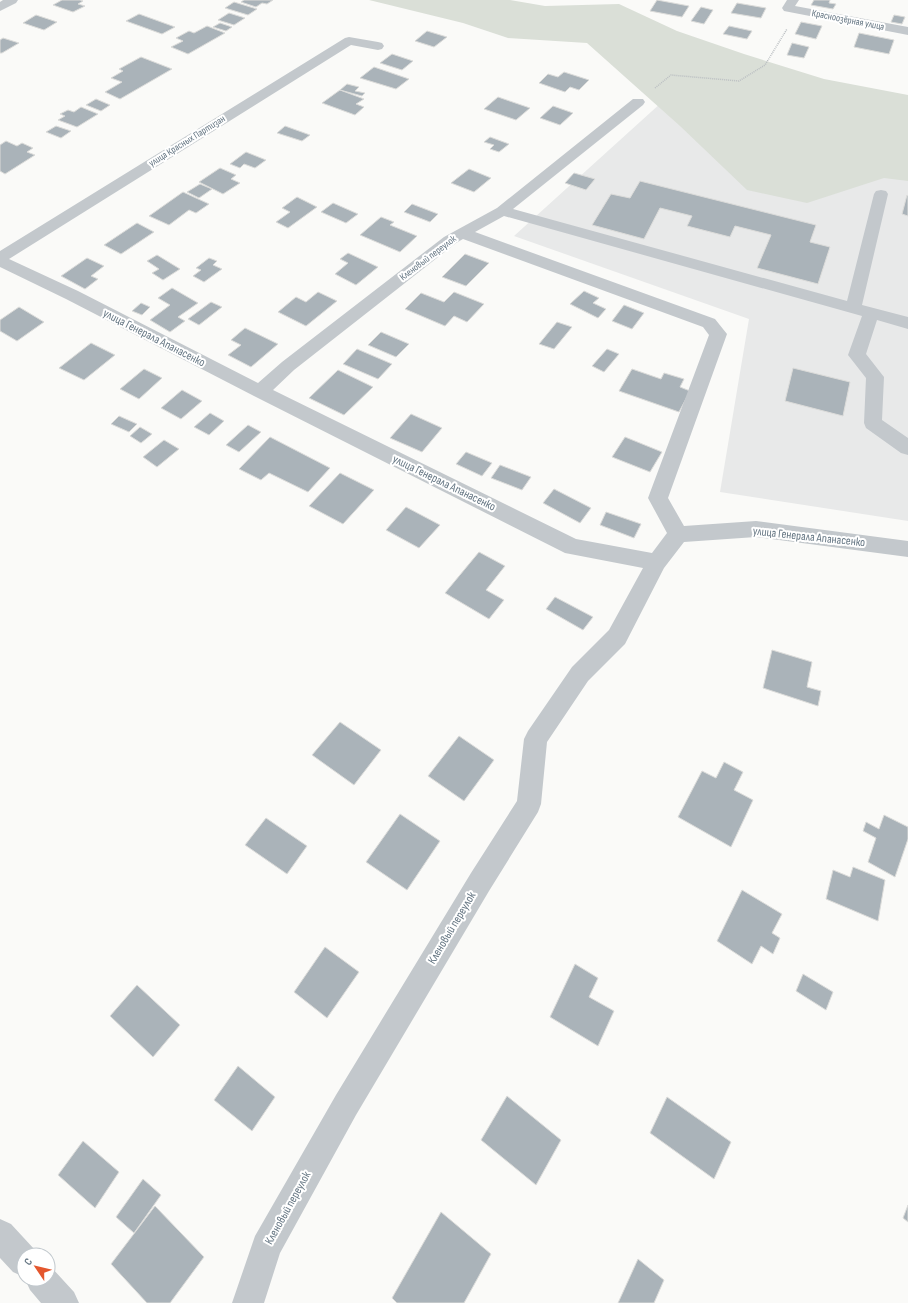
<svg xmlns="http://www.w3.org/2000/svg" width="908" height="1303" viewBox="0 0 908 1303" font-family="'Sofia Sans Condensed',sans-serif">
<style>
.built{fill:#e8e9e9}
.green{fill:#dadfd7}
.building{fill:#aab3b9;stroke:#dcdcda}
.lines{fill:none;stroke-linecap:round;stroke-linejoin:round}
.path{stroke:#bbbfc2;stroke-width:1.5;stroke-dasharray:1 1;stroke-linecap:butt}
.minor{fill:#c3c8cc;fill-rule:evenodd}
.labels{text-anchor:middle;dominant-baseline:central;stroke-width:4;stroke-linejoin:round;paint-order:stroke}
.far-street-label{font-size:10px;fill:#657683;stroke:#fff}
.street-label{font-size:12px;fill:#657683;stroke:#fff}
</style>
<rect width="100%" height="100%" fill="#fafaf8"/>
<path class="built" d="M683 83 908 132V521L720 492 749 319 514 236Z"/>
<path class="green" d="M369 0H510L545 6 619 4 677 31 744 54 824 79 908 95V181L884 178 807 203 747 190 680 126 587 43 508 38 463 23Z"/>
<path class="building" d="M62 0H80L83 1 78 4 85 6 73 12 53 5Z
M244 0H273L267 4 262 3 256 7 241 2Z
M657 0 689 6 682 17 650 11Z
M814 0H830L829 3 836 4 833 9 811 5Z
M234 2 257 9 248 15 225 8Z
M737 3 766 8 761 18 731 13Z
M701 7 713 10 704 24 691 21Z
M229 13 245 18 234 25 218 20Z
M139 14 175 27 162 34 126 21Z
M36 15 57 22 44 30 23 23Z
M894 15 905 17 902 24 891 22Z
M801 22 822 26 816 39 795 34Z
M220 23 232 27 226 31 213 27Z
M207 26 225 33 188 54 171 47 183 41 176 38 189 31 194 33Z
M729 26 752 31 747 39 723 34Z
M427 31 447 37 434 47 415 41Z
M859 33 894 40 889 54 854 47Z
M3 38 19 43 2 53H0V40Z
M792 43 809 47 804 58 787 55Z
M392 54 413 61 402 70 380 63Z
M141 57 172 69 120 99 105 92 122 82 111 78 123 71 119 69Z
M374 67 409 79 396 89 360 78Z
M564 72 589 80 579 90 570 87 565 92 539 83 548 74 558 77Z
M347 84 359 87 355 91 365 93 362 96 340 90Z
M340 90 364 99 356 104 364 107 355 115 322 103Z
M498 97 530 108 516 120 484 109Z
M96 99 110 105 101 111 86 105Z
M553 106 573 113 560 125 540 118Z
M81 107 98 114 77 127 58 120 65 116 60 114 68 110 74 112Z
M56 126 71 131 61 138 46 132Z
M285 126 310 135 302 141 277 133Z
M490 137 509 144 499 152 490 149 494 145 484 142Z
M6 141 17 146 22 143 33 148 27 152 35 155 5 174 0 171V145Z
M246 152 266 160 255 168 244 164 240 168 230 164Z
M220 168 236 175 231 179 240 183 223 194 199 182Z
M469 169 491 178 474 192 451 183Z
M574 173 595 179 586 190 565 183Z
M640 181 816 225 810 242 830 247 818 284 757 268 771 235 735 226 730 237 687 226 692 216 660 208 644 239 592 225 611 194 630 198Z
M200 184 212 189 199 198 187 192Z
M183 192 209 204 196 213 189 210 169 225 149 216Z
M907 195 908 196V216L902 214Z
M297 197 317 207 288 228 276 222 290 212 282 208Z
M333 203 358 214 346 223 321 212Z
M412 204 438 214 430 222 404 212Z
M381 217 394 222 390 225 417 236 400 252 360 235Z
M137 223 154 232 121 254 104 245Z
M348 253 378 267 356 285 335 274 348 263 340 259Z
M465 254 489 263 466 286 442 277Z
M157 255 180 269 163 280 152 273 159 269 147 261Z
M87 258 104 266 91 276 98 279 85 289 61 276Z
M209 258 217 261 213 265 222 269 204 282 193 276 201 270 196 268Z
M172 288 198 303 178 317 185 321 170 332 150 320 170 305 158 298Z
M584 291 599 298 593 303 606 309 598 318 570 304Z
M318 292 337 301 306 326 278 312 296 297 306 302Z
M454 292 484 304 467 322 454 316 445 326 405 309 421 293 444 302Z
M211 302 222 307 199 325 188 319Z
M141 303 150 307 142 315 132 311Z
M624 305 644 313 632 329 612 321Z
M19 307 44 322 17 341 0 331V320Z
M557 322 572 327 554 349 539 344Z
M245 328 278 344 251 367 228 355 241 345 231 340Z
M381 332 409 344 396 357 368 345Z
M91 343 115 355 84 380 59 368Z
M357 349 392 364 378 379 343 364Z
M607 349 619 354 604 372 592 366Z
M793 368 850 382 843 416 785 401Z
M144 369 162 378 139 399 120 389Z
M632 369 661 379 664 373 684 379 680 387 690 391 679 412 619 391Z
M338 370 373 387 344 415 309 398Z
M182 390 202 401 181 419 161 408Z
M210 413 224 421 209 435 194 427Z
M411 414 442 428 422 452 390 438Z
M119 416 137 424 129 432 111 424Z
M248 425 261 432 239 452 226 445Z
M140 427 152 434 141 443 130 436Z
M270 437 330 468 308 492 269 473 261 480 239 469Z
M625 437 662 452 650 472 612 457Z
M164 440 179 449 157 467 143 457Z
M466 452 492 463 482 476 456 464Z
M500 465 531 477 522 490 491 478Z
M340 473 374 490 343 524 309 506Z
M554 489 591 508 580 523 543 503Z
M406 507 440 525 419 548 386 530Z
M606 512 641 524 634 538 600 525Z
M479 552 505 566 486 590 504 600 489 619 445 593Z
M555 597 593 617 583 630 546 609Z
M772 650 812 662 807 687 821 691 818 706 763 688Z
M340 722 381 750 354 785 312 755Z
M459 736 494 760 464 801 428 776Z
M724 762 743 772 734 790 753 800 731 847 678 817 702 771 716 778Z
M400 814 440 841 407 890 366 862Z
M884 815 908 827V839L895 877 868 862 876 838 863 831 866 822 879 829Z
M266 818 307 846 287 874 245 845Z
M853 867 885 880 878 921 826 899 833 870 850 877Z
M742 890 782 914 772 933 780 938 773 954 761 946 752 964 717 941Z
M325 947 359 972 327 1018 294 992Z
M575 964 598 978 589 997 614 1011 598 1046 550 1017Z
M803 974 833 992 826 1010 796 991Z
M137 985 180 1025 153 1057 110 1016Z
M238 1066 275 1097 252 1131 214 1100Z
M507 1096 561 1140 536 1185 481 1140Z
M667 1097 731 1142 714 1179 650 1133Z
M83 1141 119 1172 95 1208 58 1175Z
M143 1179 161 1195 134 1233 116 1217Z
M908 1205V1222L903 1218Z
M155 1206 204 1257 170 1303H147L111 1264Z
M441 1212 491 1254 464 1303H397L392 1298Z
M638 1259 664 1280 654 1303H618Z"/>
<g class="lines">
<path class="path" d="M655 88 671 75 739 81 765 65 787 29"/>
<path class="minor" d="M3 0H18L16 3 0 11V2Z
M787 0H799L795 6 908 27V35L784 11 782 8Z
M349 37 378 42 382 43 384 46 382 49 378 50 351 45 9 259 78 291 258 383 282 362 444 237 497 208 633 99H643L645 102 643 105 513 209 847 301 874 194 876 191 881 190 886 191 888 194 862 305 908 317V329L877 320 866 354 884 377 882 420 908 438V455L901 453 866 428 864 423 866 378 848 355 862 316 504 216 475 232 715 319 727 334 668 498 684 526 756 521 908 541V557L756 537 684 542 664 568 625 644 588 681 547 742 541 804 538 812 489 891 356 1115 280 1253 264 1303H232L255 1236 336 1095 471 873 517 801 524 739 528 731 572 667 609 630 643 568 565 553 254 396 66 299 0 267V251L345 38ZM463 239 703 327 709 335 648 498 667 533 652 553 576 539 273 390 294 370 456 243Z
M0 1219 11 1224 35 1250 37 1255H24V1277L13 1272 0 1258Z
M48 1266 52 1268 74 1292 79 1303H41L30 1290 25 1279H48Z"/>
</g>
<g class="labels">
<g class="far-street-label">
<text transform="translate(848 20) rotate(11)">Красноозёрная улица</text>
<text transform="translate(187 141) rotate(-32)">улица Красных Партизан</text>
<text transform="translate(428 258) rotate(-37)">Кленовый переулок</text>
</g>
<g class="street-label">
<text transform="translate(154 338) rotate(27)">улица Генерала Апанасенко</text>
<text transform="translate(444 483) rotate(26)">улица Генерала Апанасенко</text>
<text transform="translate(809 537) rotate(6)">улица Генерала Апанасенко</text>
<text transform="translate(452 928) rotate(-59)">Кленовый переулок</text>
<text transform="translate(288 1208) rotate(-61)">Кленовый переулок</text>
</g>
</g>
<g transform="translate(36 1267) rotate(305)"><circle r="19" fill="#ffffff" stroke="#c1c8cd"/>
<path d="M0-3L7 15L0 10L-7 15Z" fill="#e4572e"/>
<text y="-6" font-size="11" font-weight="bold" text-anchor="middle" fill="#657683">С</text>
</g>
</svg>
